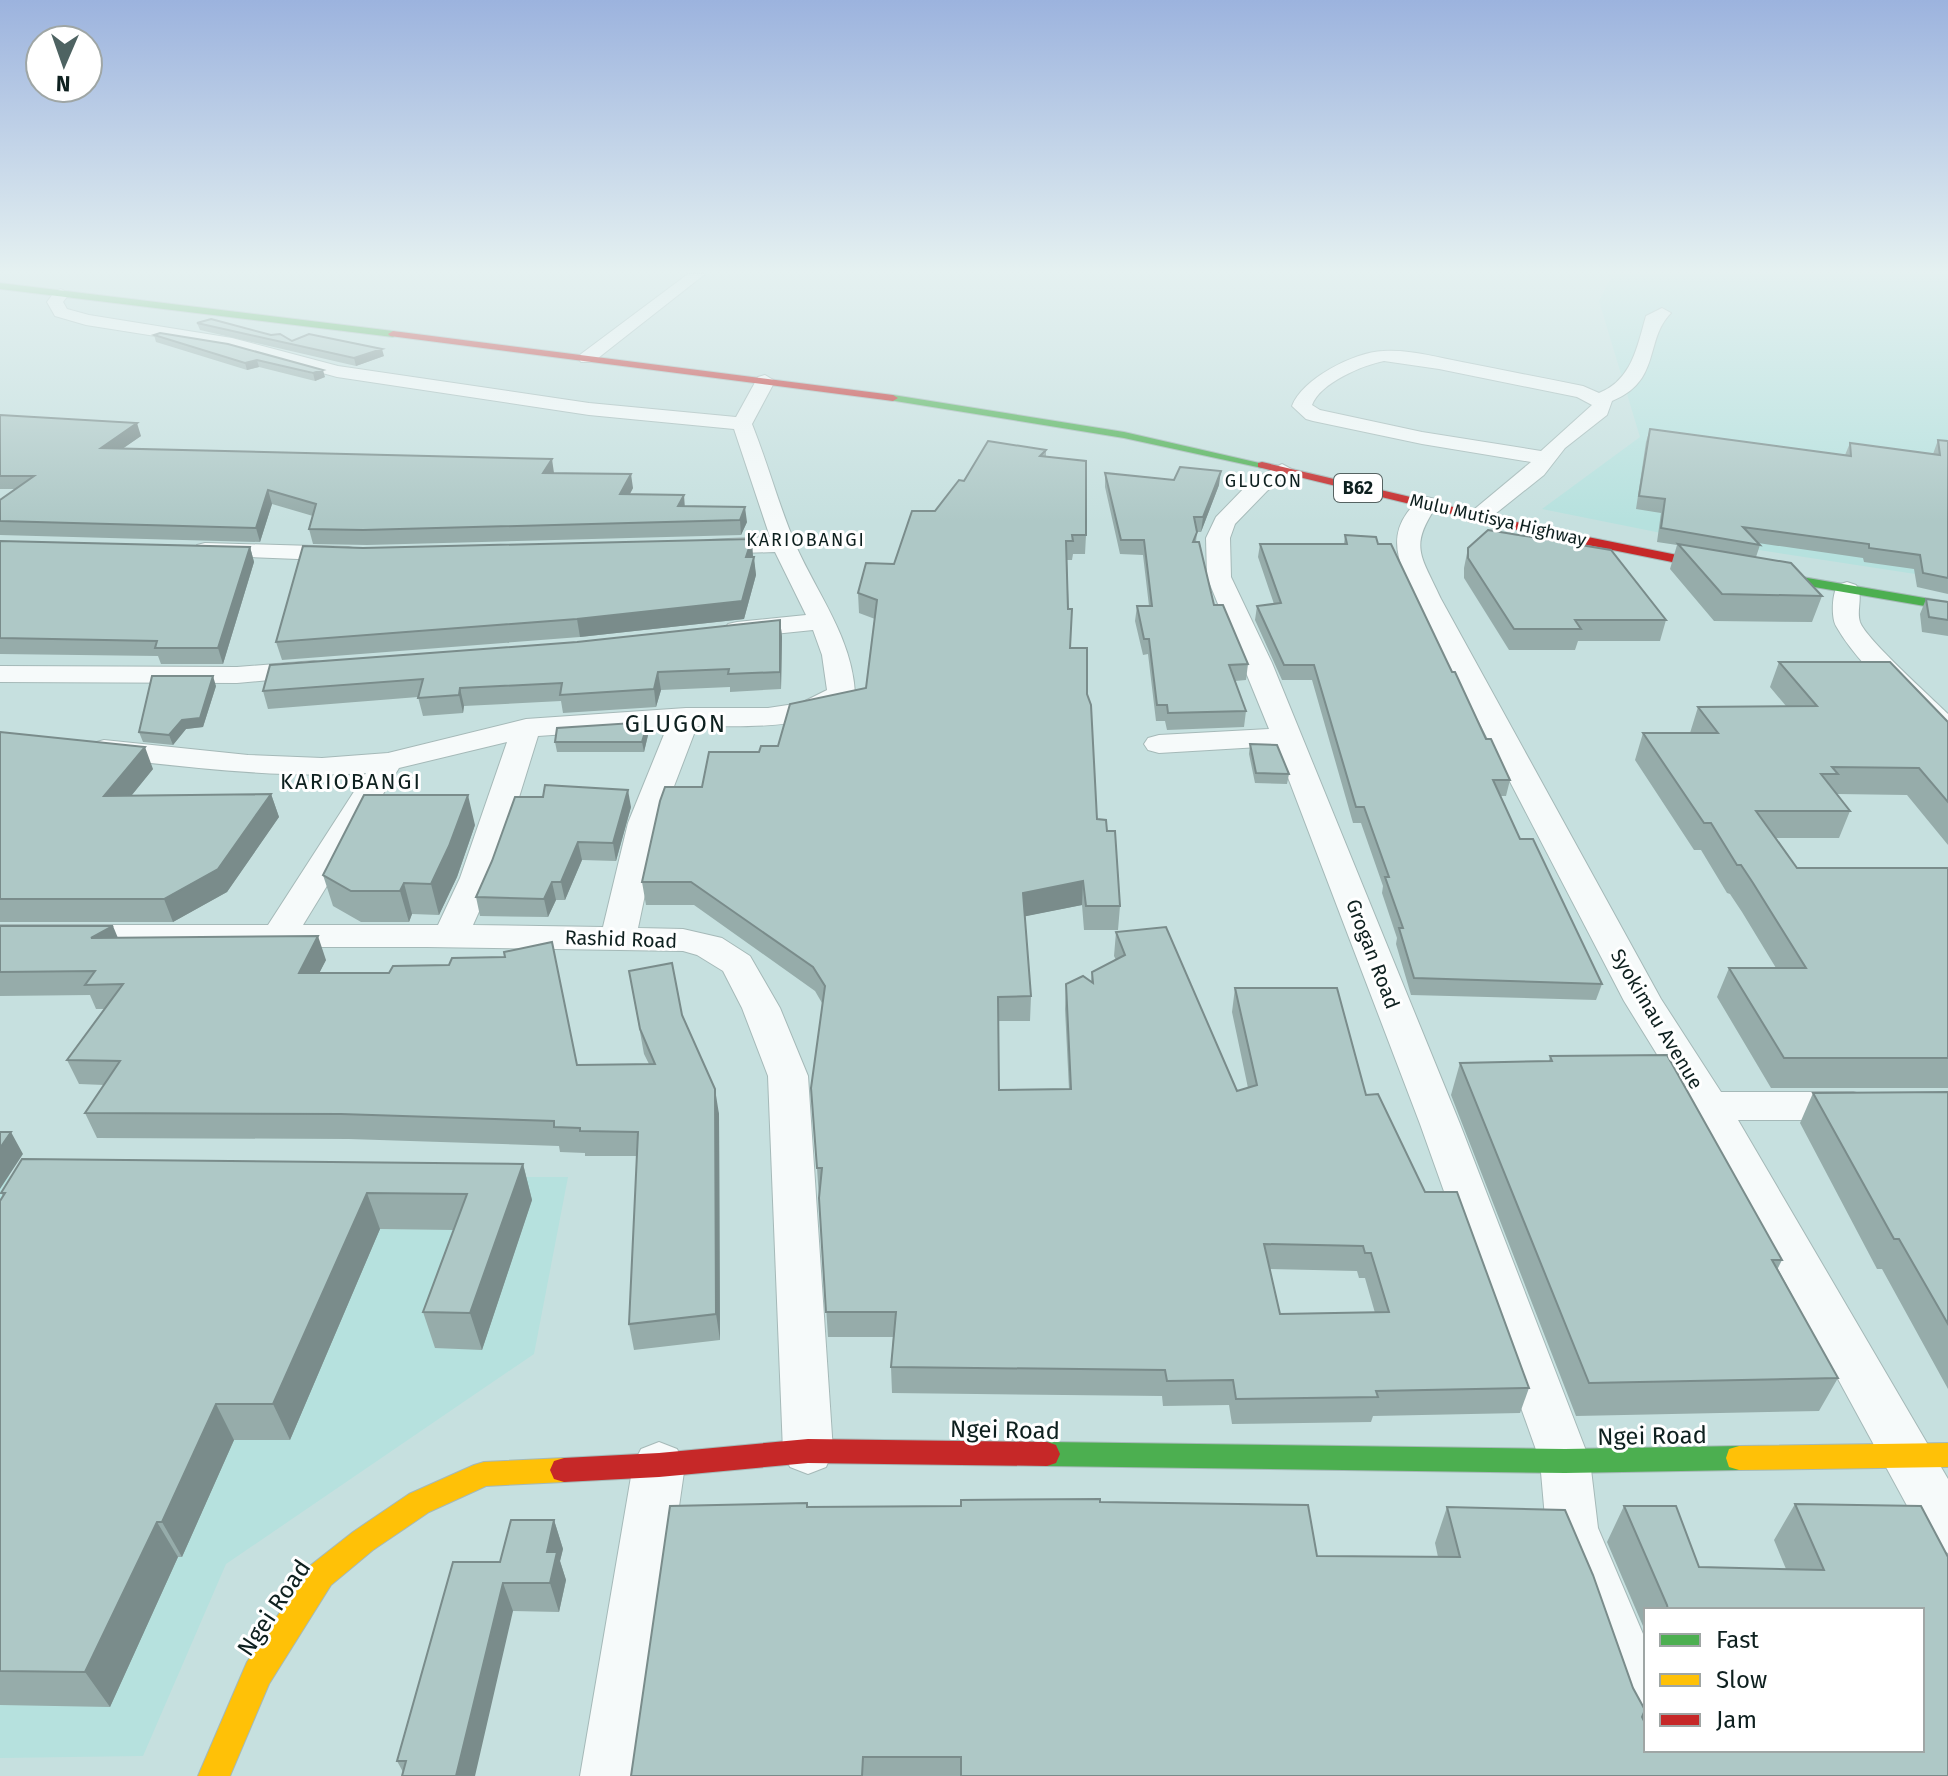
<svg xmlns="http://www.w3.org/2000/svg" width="1948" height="1776" viewBox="0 0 1948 1776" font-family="'Fira Sans',sans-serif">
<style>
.built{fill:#b6e1de}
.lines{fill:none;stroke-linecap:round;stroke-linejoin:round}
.street-casing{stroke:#a5b9b8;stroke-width:2}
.fast-casing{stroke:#a5b9b8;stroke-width:2}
.slow-casing{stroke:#a5b9b8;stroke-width:2}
.jam-casing{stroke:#a5b9b8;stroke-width:2}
.street{fill:#f6fafa;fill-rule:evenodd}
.fast{fill:#4caf50;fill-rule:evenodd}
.slow{fill:#ffc107;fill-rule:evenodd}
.jam{fill:#c62828;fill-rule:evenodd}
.wall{fill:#96acaa;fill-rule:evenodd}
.shaded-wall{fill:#7a8c8b}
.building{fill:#aec8c6;stroke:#7a8c8b;stroke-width:2;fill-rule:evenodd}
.labels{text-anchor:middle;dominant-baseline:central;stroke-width:6;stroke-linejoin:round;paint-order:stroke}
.far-neighbourhood-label{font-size:18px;letter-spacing:2px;fill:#0e201f;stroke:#fff}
.shield{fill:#fff;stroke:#566362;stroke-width:2}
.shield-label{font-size:18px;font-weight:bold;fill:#0e201f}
.far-street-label{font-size:18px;fill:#0e201f;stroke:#fff}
.street-label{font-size:20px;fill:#0e201f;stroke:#fff}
.neighbourhood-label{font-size:22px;letter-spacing:2px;fill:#0e201f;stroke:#fff}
.quarter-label{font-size:24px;letter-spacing:2px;fill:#0e201f;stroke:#fff}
.near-street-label{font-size:24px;fill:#0e201f;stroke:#fff}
</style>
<rect width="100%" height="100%" fill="#c6e0df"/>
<path class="built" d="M1606 274H1948V579L1706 542 1542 509 1640 437 1599 301 1611 277Z
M0 1176 568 1177 534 1354 226 1564 143 1756 0 1758Z"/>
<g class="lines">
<g class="street-casing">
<path id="street" d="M688 274H705L593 362H581L578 358 581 354Z
M61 289 69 294 63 302 67 309 89 315 232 338 338 366 589 403 736 417 758 377 765 375 775 381 752 424C768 464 779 506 796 546 818 595 852 638 855 693 828 732 739 726 697 726L660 823 638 928 683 929 722 938 750 956 780 1008 808 1076 833 1451 826 1467 808 1474 790 1467 783 1451 768 1076 742 1008 723 971 697 955 683 951 427 947H0V925H268L366 773C278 779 191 767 104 758L93 755 89 749 93 743 104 740 248 755 322 758 388 753 526 719 686 708H768L801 703 827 690 822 655 813 630 737 638 728 636 724 630 728 624 737 622 806 615 775 552 708 554 700 552 696 547 700 542 708 540 770 537 734 429 589 415 337 377 231 348 86 325 55 316 47 302 55 291ZM667 727 628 823 603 927 473 925 494 878 538 736ZM507 742 460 878 438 925H303L399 768Z
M1662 308 1671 313C1644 340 1662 381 1612 401L1607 415 1565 448 1544 475 1485 522H1469L1465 517 1531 462 1422 444 1313 421 1306 419 1292 406C1302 379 1354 352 1383 351 1408 349 1437 357 1462 362 1502 370 1543 378 1583 386L1599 393C1632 380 1637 347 1646 316ZM1384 361 1439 369 1577 397 1592 405 1541 451 1422 432 1320 410 1312 405C1320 383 1363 365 1384 361Z
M1282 464 1293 470 1267 491 1235 524 1230 538 1231 577 1272 663 1460 1124 1590 1461 1598 1528 1646 1641V1750H1649L1646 1751 1625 1743 1579 1609 1546 1529 1540 1461 1420 1124 1276 746 1159 753 1148 750 1144 744 1148 738 1159 735 1269 729 1207 577 1206 538 1216 517 1251 481Z
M1427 497 1435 499 1438 504C1408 547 1421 555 1441 599L1661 999 1721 1092H1853L1867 1096 1873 1106 1867 1116 1853 1120H1738L1948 1479V1553L1929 1546 1692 1111 1624 1001 1415 599C1403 570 1386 542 1407 513 1413 505 1418 499 1427 497Z
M205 543 348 547 357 549 360 554 357 559 348 561 197 555 193 550 197 545Z
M1847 582 1856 585C1864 596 1856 609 1860 622 1866 639 1931 697 1948 714V739L1938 736C1904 702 1860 668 1836 626 1831 617 1832 593 1838 585Z
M314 661 324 663 328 669 324 675 237 683 0 682V666L237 667Z
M659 1442 677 1449 685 1465 640 1776H580L633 1465 641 1449Z"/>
</g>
<g class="fast-casing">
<path id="fast" d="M0 283 393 331 398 334 393 337 0 289Z
M893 395 1124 432 1268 465 1262 468 1124 438 889 400 888 398Z
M1697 559 1948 602V610L1692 566 1691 563Z
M1047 1442 1565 1449 1739 1446 1749 1449 1752 1458 1749 1467 1739 1470 1565 1473 1047 1466 1038 1463 1034 1454 1038 1445Z"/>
</g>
<g class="slow-casing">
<path id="slow" d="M1948 1443V1467L1739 1470 1729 1467 1726 1458 1729 1449 1739 1446Z
M564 1458 574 1461 578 1470 574 1479 564 1482 486 1486 429 1512 373 1550 331 1585 269 1684 230 1776H198L247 1662 311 1565 353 1532 409 1494 474 1465 484 1462Z"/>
</g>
<g class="jam-casing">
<path id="jam" d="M393 331 893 395 898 398 893 401 390 336 388 334Z
M1262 462 1538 527 1697 559 1703 563 1697 567 1538 535 1258 467V463Z
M808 1439 1047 1442 1056 1445 1060 1454 1056 1463 1047 1466 808 1463 659 1477 564 1482 554 1479 550 1470 554 1461 564 1458 659 1453Z"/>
</g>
<use href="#street" class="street"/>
<use href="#fast" class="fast"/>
<use href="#slow" class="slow"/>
<use href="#jam" class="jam"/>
</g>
<path class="wall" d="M197 323 292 341 384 356 356 366 200 330Z
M160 333 325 377 315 381 259 367 247 370 156 342 154 335Z
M0 415 141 436 123 448 554 473 633 488 630 494 747 522 741 535 367 545 313 544 309 529 313 516 272 504 260 542 0 535V500L15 489H0Z
M1650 429 1845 455 1850 443 1933 454 1938 440 1948 441V594L1917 587 1914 569 1864 562 1863 558 1758 543 1760 545 1756 557 1822 596 1812 622 1714 621 1670 569 1677 545 1657 542 1661 513 1636 509 1646 442Z
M1046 450V457L1086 535 1085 554H1073L1072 560H1067L1070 648 1087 694 1097 819 1107 831 1120 906 1118 930H1084L1082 905 1025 916 1031 996 1030 1021H999V1090L1069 1089 1065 1009 1066 984 1091 982 1092 972 1116 960 1114 956 1116 932 1237 1091 1248 1088 1232 1012 1235 988 1366 1095 1425 1192 1529 1388 1520 1413 1373 1416 1371 1422 1232 1424 1229 1405 1163 1406 1162 1396 892 1393 891 1367 893 1337H828L817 1168 822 1003 815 991 694 905H646L642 882 702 787 759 752 778 746 866 688 875 619 859 613 858 593 894 564 935 511 964 481ZM1270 1269 1357 1271 1359 1278H1365L1375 1313 1280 1314Z
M1105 473 1219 485 1201 532H1197L1196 542 1214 605 1248 664 1246 680 1235 681 1246 711 1244 727 1167 730 1165 721H1156L1148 654 1143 655 1135 621 1137 606H1149L1143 555 1120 554 1105 487Z
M1345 535 1378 544 1452 672 1486 739 1510 780 1506 796H1500L1520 839 1602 984 1596 1000 1411 995 1396 944 1397 938 1382 893 1383 886 1361 823H1353L1312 680H1282L1255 620 1257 606 1274 604 1258 557 1260 544H1344Z
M0 541 250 547 254 562 223 664H161L158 656 0 654Z
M1468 548 1666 620 1660 641H1578L1575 650H1509L1464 578V568Z
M753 556 756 575 744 619 580 637 282 660 276 642Z
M1926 599 1948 602V636L1922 632 1920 614Z
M780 620 782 637 781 689 730 692V687L661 690 656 707 563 713 561 701 464 706 463 713 423 716 418 697 268 709 263 691 577 642Z
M1779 662 1948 722V845L1907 795 1837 794 1850 811 1839 838H1776L1797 868H1948V1088H1771L1717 997 1729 968H1776L1742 912 1730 894 1727 893 1701 850H1694L1635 760 1643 733H1690L1698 707 1786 706 1770 687Z
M216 686 203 727 186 729 173 745 143 742 139 732Z
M648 722 649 731 644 752H557L555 742Z
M0 732 153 769 132 795 271 794 279 817 227 892 173 922H0Z
M1250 744 1289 774 1287 784 1255 783 1249 754Z
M631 807 616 861 582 860 565 900H556L548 917 480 916 476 897Z
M475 825 457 877 439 915 412 914 409 922H361L333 906 323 875Z
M0 926 326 960 319 973 577 1065 649 1064 644 1054 629 971 682 1015 719 1114 720 1340 634 1350 629 1324 637 1156H585V1153L560 1152 559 1146 349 1139 97 1138 85 1113 104 1085 79 1084 67 1060 105 1009H96L90 995 0 996Z
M1550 1056 1782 1260 1777 1270 1838 1378 1819 1411 1576 1416 1451 1095 1460 1063 1549 1061Z
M1948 1092V1389L1882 1269H1877L1800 1123 1813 1093Z
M523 1164 532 1200 482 1350 435 1348 423 1312 454 1230 380 1229 290 1440H234L182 1557H178L110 1707 0 1705V1201L3 1196 1 1193Z
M1100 1499V1502L1308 1505 1317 1556 1438 1557 1435 1543 1447 1507 1565 1510 1593 1575 1633 1688 1645 1710 1642 1717 1646 1725V1750H1922V1610H1646V1633L1607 1542 1624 1506H1676L1699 1567 1786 1569 1774 1540 1795 1504 1921 1506 1948 1557V1776H631L670 1506 807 1503 808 1507 961 1506V1500Z
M554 1520 563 1549 560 1561 566 1580 559 1612 513 1611 403 1772 397 1761 500 1562Z"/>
<path class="shaded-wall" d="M382 349 384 356 356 366 354 358Z
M257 360 259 367 247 370 245 363Z
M323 370 325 377 315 381 313 373Z
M137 423 141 436 105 461 101 448Z
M552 459 554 473H543Z
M1221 471 1219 485 1201 532 1203 517Z
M631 474 633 488 622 508 620 494Z
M268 490 272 504 260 542 256 528Z
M684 495 685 509 678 506Z
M745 507 747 522 741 535 740 520Z
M752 539 753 556 748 574 746 557Z
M250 547 254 562 223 664 218 648Z
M754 557 756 575 744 619 580 637 577 619Z
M780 620 782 637 781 689 780 672Z
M658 672 661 690 656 707 654 689Z
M213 676 216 686 203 727 186 729 173 745 169 735Z
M460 688 464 706 463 713 459 695Z
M648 722 649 731 644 752 642 742Z
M145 747 153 769 113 818 104 796Z
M628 790 631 807 616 861 613 843Z
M271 794 279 817 227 892 173 922 164 899Z
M468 795 475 825 457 877 439 915 431 884Z
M578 842 582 860 565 900 561 882Z
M1083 881 1082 905 1022 917 1023 893Z
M552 882 556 900 548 917 544 899Z
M404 883 412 914 409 922 400 891Z
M113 926 123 950 91 938Z
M318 936 326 960 307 997 299 973Z
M715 1089 719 1114 720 1340 716 1314Z
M11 1132 23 1154 0 1189V1148Z
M523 1164 532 1200 482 1350 470 1313Z
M367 1193 380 1229 290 1440 273 1404Z
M216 1404 234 1440 182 1557 162 1522Z
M554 1520 563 1549 560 1561 566 1580 559 1612 550 1583 547 1552Z
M157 1522 178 1557 110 1707 85 1672Z
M503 1583 513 1611 475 1776H456Z"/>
<path class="building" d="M211 319 271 335 280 334 292 341 309 334 382 349 354 358 197 323Z
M160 333 228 344 323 370 313 373 257 360 245 363 154 335Z
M0 415 137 423 101 448 552 459 543 473 631 474 620 494 684 495 678 506 745 507 740 520 363 530 309 529 316 504 268 490 256 528 0 521V500L34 476H0Z
M1650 429 1851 456 1850 443 1940 455 1938 440 1948 441V578L1923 573 1920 555 1869 548V544L1743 527 1760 545 1661 528 1665 499 1639 496Z
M988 441 1046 450 1040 456 1086 461V535H1072L1073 541H1066L1068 609H1072L1070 648H1087V694L1091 705 1097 819 1106 820 1107 831H1115L1120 906H1086L1083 881 1023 893 1031 996 998 997 999 1090 1071 1089 1066 984 1083 976 1093 983 1092 972 1125 955 1116 932 1166 927 1237 1091 1257 1085 1235 988H1337L1366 1095 1378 1094 1425 1192H1457L1529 1388 1376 1391 1378 1397 1236 1399 1233 1380 1167 1381 1165 1370 891 1367 896 1312H826L819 1198 822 1168H817L811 1088 825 986 813 967 691 882H642L660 801 665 787H702L709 752H759L761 746H778L790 704 866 688 877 600 858 593 866 563 894 564 912 511H935L959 480 964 481ZM1264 1244 1363 1246 1365 1253H1371L1389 1312 1280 1314Z
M1180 467 1221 471 1203 517H1194L1197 532 1193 542H1199L1214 605H1223L1248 664 1229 665 1246 711 1168 713 1167 705H1157L1149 639H1144L1137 606H1152L1144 540H1121L1105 473 1174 480Z
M1488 530 1611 550 1666 620H1575L1581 629H1514L1468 558V548Z
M1345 535 1376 537 1378 544H1391L1452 672H1455L1486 739H1491L1510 780H1493L1520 839H1533L1602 984 1414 978 1399 928H1403L1385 877H1389L1364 807H1356L1314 665H1284L1257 606 1281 603 1260 544H1347Z
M752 539 746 557H754L742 601 577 619 276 642 303 546 363 548Z
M0 541 250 547 218 648H155L157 641 0 638Z
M1678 544 1791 563 1822 596 1722 594Z
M1926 599 1948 602V620L1929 617Z
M780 620V672L728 674 729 669 658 672 654 689 560 695 562 683 460 688 459 695 418 698 423 679 263 691 270 665 577 642Z
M1779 662H1890L1948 722V802L1919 768 1832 767 1838 774H1821L1850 811H1756L1797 868H1948V1058H1784L1729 968H1806L1753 883 1741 865H1737L1711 823H1704L1643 733H1718L1698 707 1817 706Z
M152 676H213L200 718 182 720 169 735 139 732Z
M648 722 642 742H555L557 728Z
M0 732 145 747 104 796 271 794 218 869 164 899H0Z
M1250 744 1277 745 1289 774 1256 773Z
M545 785 628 790 613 843 578 842 561 882H552L544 899 476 897 492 861 515 797H543Z
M364 795H468L449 846 431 884 404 883 400 891H351L323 875Z
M0 926H113L91 938 318 936 299 973H389L393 966 449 965 452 958 505 957 504 952 552 942 577 1065 655 1064 640 1029 629 971 672 963 682 1015 715 1089 716 1314 629 1324 638 1132 580 1131V1128L554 1127V1121L341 1114 85 1113 120 1061 67 1060 123 984 85 985 95 971 0 972Z
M1667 1055 1782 1260H1772L1838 1378 1589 1383 1460 1063 1552 1061 1550 1056Z
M1948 1092V1324L1899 1239H1894L1813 1093Z
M0 1132H11L0 1148Z
M22 1159 523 1164 470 1313 423 1312 467 1194 367 1193 273 1404H216L162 1522H157L85 1672 0 1671V1201L5 1193H1Z
M1100 1499V1502L1308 1505 1317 1556 1460 1557 1447 1507 1565 1510 1593 1575 1633 1688 1645 1710 1642 1717 1646 1725V1750H1922V1610H1668L1667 1605 1624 1506H1676L1699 1567 1824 1570 1795 1504 1921 1506 1948 1557V1776H961V1757H863L862 1776H631L670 1506 807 1503V1507L961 1506V1500Z
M511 1520H554L547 1552H557L550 1583H503L456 1776H402L406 1761H397L453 1562H500Z"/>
<linearGradient id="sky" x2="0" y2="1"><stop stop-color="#9cb3de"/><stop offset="0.52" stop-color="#e5f1f1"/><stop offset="1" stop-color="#e5f1f1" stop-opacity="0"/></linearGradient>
<rect width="1948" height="522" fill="url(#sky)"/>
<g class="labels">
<g class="far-neighbourhood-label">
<text x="1264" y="481">GLUCON</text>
<text x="806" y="540">KARIOBANGI</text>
</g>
<rect class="shield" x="1334" y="474" width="48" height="28" rx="6"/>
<g class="shield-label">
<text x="1358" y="488">B62</text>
</g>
<g class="far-street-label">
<text transform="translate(1498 520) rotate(13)">Mulu Mutisya Highway</text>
</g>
<g class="street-label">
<text transform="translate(621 939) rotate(2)">Rashid Road</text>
<text transform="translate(1373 954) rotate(69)">Grogan Road</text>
<text transform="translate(1657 1019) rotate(59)">Syokimau Avenue</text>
</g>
<g class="neighbourhood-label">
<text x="351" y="781">KARIOBANGI</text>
</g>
<g class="quarter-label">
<text x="676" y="724">GLUGON</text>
</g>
<g class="near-street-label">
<text transform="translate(1005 1430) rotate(1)">Ngei Road</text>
<text transform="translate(1652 1436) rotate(-1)">Ngei Road</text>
<text transform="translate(274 1608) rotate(-56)">Ngei Road</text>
</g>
</g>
<rect x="1644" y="1608" width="280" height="144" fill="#ffffff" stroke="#9fa6a5" stroke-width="2"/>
<rect x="1660" y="1634" width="40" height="12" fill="#4caf50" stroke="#9fa6a5" stroke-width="2"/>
<text x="1716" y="1648" font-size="24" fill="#0e201f">Fast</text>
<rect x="1660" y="1674" width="40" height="12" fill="#ffc107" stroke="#9fa6a5" stroke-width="2"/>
<text x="1716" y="1688" font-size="24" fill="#0e201f">Slow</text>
<rect x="1660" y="1714" width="40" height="12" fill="#c62828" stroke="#9fa6a5" stroke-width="2"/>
<text x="1716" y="1728" font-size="24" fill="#0e201f">Jam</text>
<g transform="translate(64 64) rotate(182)"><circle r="38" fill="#ffffff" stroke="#9fa6a5" stroke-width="2"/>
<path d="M0-6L14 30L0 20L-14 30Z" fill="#4e6362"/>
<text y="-12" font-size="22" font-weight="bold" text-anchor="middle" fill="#0e201f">N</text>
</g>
</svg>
